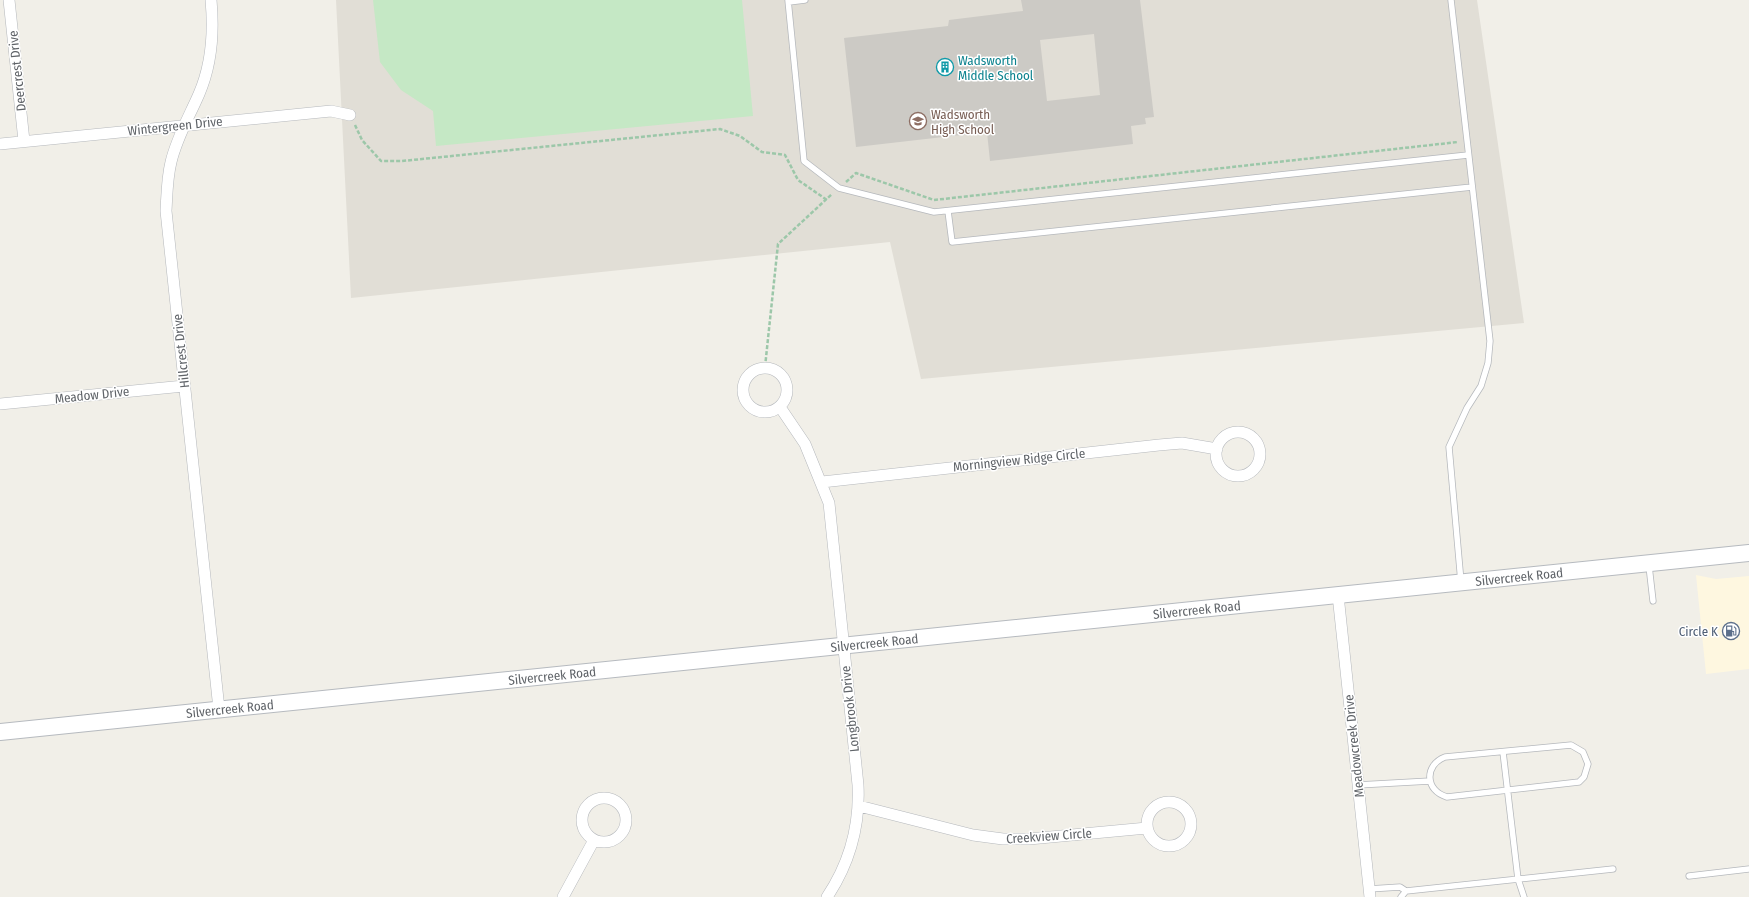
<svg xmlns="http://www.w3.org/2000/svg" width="1749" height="897" viewBox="0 0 1749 897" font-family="'Fira Sans Condensed',sans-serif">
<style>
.commercial{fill:#fef7e0}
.education{fill:#e1ded6}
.green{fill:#c5e8c5}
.building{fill:#cccac5;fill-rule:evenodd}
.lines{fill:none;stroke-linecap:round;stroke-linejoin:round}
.lane-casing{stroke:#b5b8bc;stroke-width:7}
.street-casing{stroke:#b5b8bc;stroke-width:12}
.secondary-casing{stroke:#b6babf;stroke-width:18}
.path{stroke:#9cc7a9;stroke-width:2.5;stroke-dasharray:4 2;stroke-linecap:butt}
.lane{stroke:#fff;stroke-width:5.5}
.street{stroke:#fff;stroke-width:11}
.secondary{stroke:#fff;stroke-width:16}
.labels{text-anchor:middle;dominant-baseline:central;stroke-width:3;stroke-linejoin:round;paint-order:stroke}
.culture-label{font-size:13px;fill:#0d838f;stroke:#fff;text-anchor:start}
.street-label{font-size:13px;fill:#5f6368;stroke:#fff}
.education-label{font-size:13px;fill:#785e54;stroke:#fff;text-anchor:start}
.service-label{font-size:13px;fill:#4e5e75;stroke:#fff;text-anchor:end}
</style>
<rect width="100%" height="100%" fill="#f1efe8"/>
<path class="commercial" d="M1696 575 1716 579 1749 576V669L1706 674Z"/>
<path class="education" d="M336 0H1477L1524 323 921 379 890 242 351 298Z"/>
<path class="green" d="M373 0H742L753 116 436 146 433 111 401 90 380 62Z"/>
<path class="building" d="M1021 0H1140L1154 117 1145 118 1146 124 1131 126 1133 144 990 161 987 132 856 147 844 38 948 26 949 20 1023 11ZM1094 34 1100 95 1047 101 1040 40Z"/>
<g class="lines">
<g class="lane-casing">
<path id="lane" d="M788 0 804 161 839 188 934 212 1468 155
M1451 0 1490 341 1488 363 1481 386 1467 408 1449 447 1461 582
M789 2 805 0
M948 211 952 242 1472 187
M1649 566 1653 601
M1571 745 1583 752 1588 764 1584 777 1579 782 1447 797C1425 791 1424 765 1445 757Z
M1503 752 1518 879 1524 897
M1358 785 1430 781
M1689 876 1749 869
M1369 889 1400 887 1406 891 1613 869
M1401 897 1406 891"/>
</g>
<g class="street-casing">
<path id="street" d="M9 0 24 141
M211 0C214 32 212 64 199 94 189 117 177 137 171 162 167 178 167 194 166 211L219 709
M0 144 331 111 350 115
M743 390a22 22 0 1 1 44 0a22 22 0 1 1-44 0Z
M0 404 184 386
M780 407 805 444 829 503 858 785C860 825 849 864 827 897
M1216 454a22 22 0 1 1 44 0a22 22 0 1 1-44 0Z
M822 482 1159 445 1182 443 1217 449
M1338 595 1370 897
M582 820a22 22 0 1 1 44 0a22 22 0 1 1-44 0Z
M1147 824a22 22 0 1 1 44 0a22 22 0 1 1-44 0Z
M859 806 973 835 1003 839H1029L1147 828
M563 897 594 840"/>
</g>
<g class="secondary-casing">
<g id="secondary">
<path id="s1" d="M0 732 1749 553"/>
</g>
</g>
<path class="path" d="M355 125 362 140 381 161H402L720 129 740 136 762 152 785 155 798 180 827 200
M846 182 856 173 934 200 1458 142
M765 367 778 244 832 194"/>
<use href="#lane" class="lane"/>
<use href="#street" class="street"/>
<use href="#secondary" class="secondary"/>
</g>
<defs>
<g id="building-ring" transform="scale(0.9)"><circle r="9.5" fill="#fff" stroke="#0f9aa8" stroke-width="1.5"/><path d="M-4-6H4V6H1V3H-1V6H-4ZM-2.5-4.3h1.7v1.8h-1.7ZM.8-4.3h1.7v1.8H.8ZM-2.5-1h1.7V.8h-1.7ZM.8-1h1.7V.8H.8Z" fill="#0f9aa8"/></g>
<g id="school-ring" transform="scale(0.9)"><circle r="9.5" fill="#fff" stroke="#8d6e63" stroke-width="1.5"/><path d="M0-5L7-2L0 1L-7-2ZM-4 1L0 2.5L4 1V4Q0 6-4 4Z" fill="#8d6e63"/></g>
<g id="fuel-ring" transform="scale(0.9)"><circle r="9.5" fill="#fff" stroke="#5c6f8a" stroke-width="1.5"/><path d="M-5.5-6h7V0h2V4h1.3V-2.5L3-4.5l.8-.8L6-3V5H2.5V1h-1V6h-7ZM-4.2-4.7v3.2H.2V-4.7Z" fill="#5c6f8a"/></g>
</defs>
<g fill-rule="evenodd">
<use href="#building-ring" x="945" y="67"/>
<use href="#school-ring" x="918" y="121"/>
<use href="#fuel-ring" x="1731" y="631"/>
</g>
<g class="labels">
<g class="culture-label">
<text x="958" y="60">Wadsworth<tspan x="958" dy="15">Middle School</tspan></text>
</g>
<g class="street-label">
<text transform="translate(17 71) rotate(-96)">Deercrest Drive</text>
<text transform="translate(175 126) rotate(-6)">Wintergreen Drive</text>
<text transform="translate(181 351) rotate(-96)">Hillcrest Drive</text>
<text transform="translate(92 395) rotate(-6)">Meadow Drive</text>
<text transform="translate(1019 460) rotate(-6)">Morningview Ridge Circle</text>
<text stroke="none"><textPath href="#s1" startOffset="1527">Silvercreek Road</textPath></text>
<text stroke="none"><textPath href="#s1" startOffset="1203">Silvercreek Road</textPath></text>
<text stroke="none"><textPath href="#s1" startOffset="879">Silvercreek Road</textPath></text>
<text stroke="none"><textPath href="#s1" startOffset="555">Silvercreek Road</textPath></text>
<text stroke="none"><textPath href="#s1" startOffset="231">Silvercreek Road</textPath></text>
<text transform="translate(850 709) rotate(-96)">Longbrook Drive</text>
<text transform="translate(1354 746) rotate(-96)">Meadowcreek Drive</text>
<text transform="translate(1049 836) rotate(-4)">Creekview Circle</text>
</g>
<g class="education-label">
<text x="931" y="114">Wadsworth<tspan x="931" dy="15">High School</tspan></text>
</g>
<g class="service-label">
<text x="1718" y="631">Circle K</text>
</g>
</g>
</svg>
